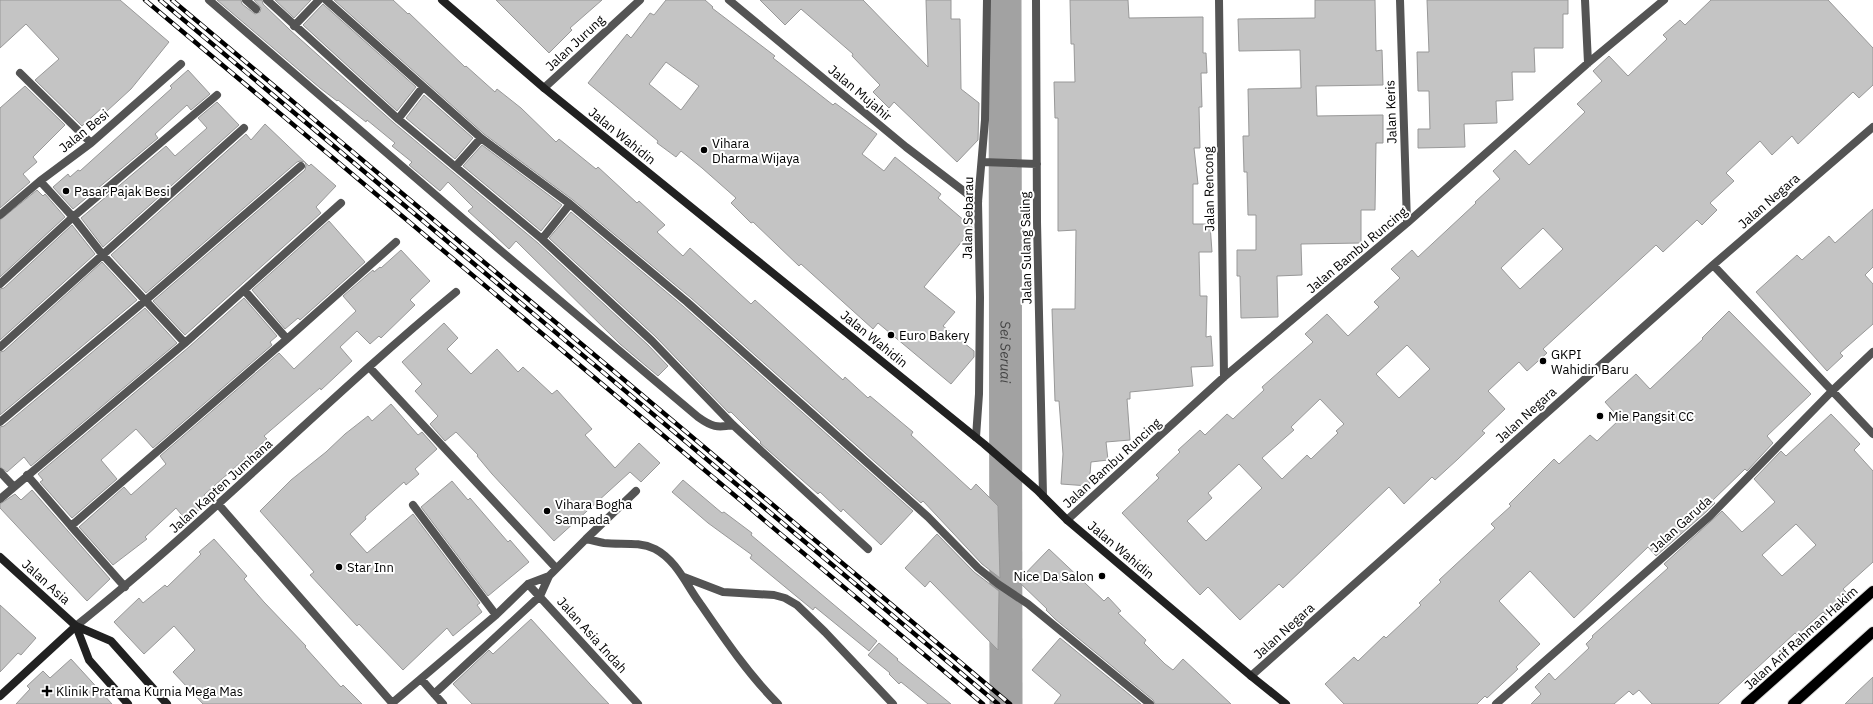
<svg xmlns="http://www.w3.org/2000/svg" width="1873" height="704" viewBox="0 0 1873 704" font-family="'IBM Plex Sans',sans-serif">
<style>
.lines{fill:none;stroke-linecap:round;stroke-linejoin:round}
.river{stroke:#a2a2a2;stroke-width:33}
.building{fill:#c4c4c4;stroke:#989898;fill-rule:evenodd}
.primary-casing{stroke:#dbdbdb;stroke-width:12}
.street{stroke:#545454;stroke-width:8}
.secondary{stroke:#212121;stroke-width:8}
.primary{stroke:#000;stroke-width:10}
.rail-casing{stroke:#000;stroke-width:4.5}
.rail{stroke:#fff;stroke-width:3;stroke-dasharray:9;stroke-linecap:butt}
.poi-dot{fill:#000;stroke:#fff;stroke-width:1.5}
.labels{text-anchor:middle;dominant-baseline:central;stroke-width:4;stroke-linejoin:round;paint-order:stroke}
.street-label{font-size:13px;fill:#000;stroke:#fff}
.poi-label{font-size:13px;fill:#000;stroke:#fff;text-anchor:start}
.water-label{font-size:14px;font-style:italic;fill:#434343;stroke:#fff}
</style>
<rect width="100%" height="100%" fill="#fff"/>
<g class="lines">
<path class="river" id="s1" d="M1005 0 1006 704"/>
</g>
<path class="building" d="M0 0H120L169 42 131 89 107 111 103 107 82 126 35 80 59 59 26 24 0 48Z
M217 0H241L242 4 255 14 260 12 261 8 254 0H262L263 4 290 30 394 123 538 243 648 345 668 366 658 376 620 344 516 241 509 249 492 233 468 211 473 207 448 182 440 191 409 165 412 162 392 146 395 143 367 120 366 122 338 100 337 101 320 88Z
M275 0H311L294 18Z
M334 0H393L408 14 409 13 465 67 466 66 495 92 497 89 521 108 556 142 559 139 596 169 598 167 637 203 639 201 665 225 657 232 683 256 690 248 751 304 755 300 843 380 845 377 868 398 870 396 913 432 911 435 971 490 976 484 998 506 1000 578 982 564 923 501 921 503 691 298 573 200 484 134Z
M496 0H602L570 28 572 30 549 53Z
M666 0H705L713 7 712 8 775 56 773 58 833 105 835 103 877 134 862 154 884 171 895 157 941 194 938 198 973 228 924 287 955 312 943 326 974 351V357L951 384 878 323 873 329 801 264 799 266 753 222 751 223 731 203 736 198 702 168 681 151 676 157 657 143 658 141 588 83 627 34 631 38 650 13 654 15ZM666 62 699 86 681 110 649 84Z
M760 0H863L928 67 926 0H951V19H960L961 89 979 103 978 140 957 162 894 102 889 108 873 92 880 85 852 56 853 54 801 9 785 25Z
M1070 0H1128L1129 18 1203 17V53H1206L1207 73H1201L1202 107H1199L1200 148H1194L1198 184H1193V224H1210L1212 252H1199L1200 296H1207L1206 337 1211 336 1213 366 1191 367 1193 386 1130 392V399H1127L1130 440 1106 442 1108 460 1091 462 1089 486 1061 484 1063 454 1059 401H1055L1052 309H1075L1076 230 1058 231V118H1055L1054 82H1075L1074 44H1071Z
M1315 0H1375L1376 51 1382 50 1383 85 1316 86 1317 116 1383 115V143H1376L1375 210H1361V243L1301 244 1302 275 1277 276 1278 317 1241 318 1240 276H1237V250H1256V215H1248L1247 172H1244L1243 136H1249L1248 89 1301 88 1300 50 1239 51 1238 19 1315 18Z
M1427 0H1568V14H1563V48H1534L1535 72H1512L1513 100 1496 101 1497 123 1464 124 1465 147 1418 148V129H1430L1429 91H1418L1417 52H1429Z
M1711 0H1828L1873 48V85L1859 98 1853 92 1798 144 1792 136 1772 155 1760 141 1726 173 1734 181 1710 203 1717 210 1702 225 1697 220 1663 252 1656 245 1543 349 1547 353 1527 371 1519 362 1488 391 1505 409 1482 431 1485 433 1458 459 1435 480 1432 477 1404 504 1389 487 1283 588 1279 584 1240 620 1208 587 1200 595 1122 513 1159 478 1156 475 1180 452 1178 450 1200 430 1205 435 1227 414 1233 419 1264 390 1262 387 1313 342 1305 334 1327 314 1348 336 1379 307 1374 302 1400 278 1391 269 1412 250 1418 257 1476 203 1475 202 1500 179 1493 171 1515 150 1529 165 1585 112 1577 104 1602 81 1593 71 1609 56 1628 76 1667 39 1663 35 1680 20 1685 25ZM1543 228 1563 249 1520 289 1501 268ZM1407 345 1430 369 1399 398 1376 374ZM1320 399 1344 424 1336 431 1338 433 1311 459 1307 455 1282 479 1262 458 1294 430 1291 427ZM1239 464 1262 488 1206 541 1187 521 1212 498 1208 493Z
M323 4 416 87 397 111 303 25Z
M188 70 210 94 191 110 187 105 155 134 158 138 73 209 53 187 68 174 70 177 78 170 80 171 172 88 170 86Z
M25 86 65 125 33 157 37 162 23 174 30 182 0 208V108Z
M424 95 473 138 455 159 406 118Z
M217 102 239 125 103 247 81 218 166 146 175 156 207 128 198 118Z
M265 124 309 166 311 164 336 186 316 207 321 213 185 335 153 301 305 170 306 165 305 162 300 161 297 162 146 293 111 255 246 134 251 140Z
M482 145 562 205 541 231 463 166Z
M37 190 43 196 45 194 65 217 0 277V220Z
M1873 209V267L1865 275 1873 284V324L1840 353 1843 356 1827 371 1756 292 1797 255 1802 260 1829 236 1835 243Z
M571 212 683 306 913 511 881 545 843 509 841 512 820 492 818 494 760 443 761 442 731 412 729 413 656 337 549 238Z
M329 221 365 262 300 320 298 318 285 329 252 290Z
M72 225 95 254 0 340V289L4 288Z
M401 250 430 281 410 300 415 305 381 338 379 336 370 344 357 331 340 347 352 361 321 390 320 388 264 436 267 439 204 495 209 502 186 520 176 508 145 537 147 539 113 565 79 527 124 487 131 495 166 464 160 456 279 353 294 369 356 311 343 296 373 270 374 272 380 267 381 268Z
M102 262 137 300 0 415V352L4 351Z
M244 298 277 336 270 342 272 345 153 448 136 429 101 460 117 479 72 518 40 482 43 480 38 474 189 347Z
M145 308 177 343 31 466 24 457 7 472 0 467V427L4 426Z
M1729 311 1811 394 1767 436 1773 443 1747 471 1745 469 1712 501 1715 503 1706 512 1656 556 1648 547 1574 618 1530 571 1499 601 1540 644 1516 667 1518 669 1487 698 1485 696 1477 704H1344L1325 684 1354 657 1358 661 1384 636 1386 638 1421 605 1419 603 1441 582 1439 580 1495 528 1491 524 1511 506 1509 504 1554 459 1559 464 1590 435 1597 441 1620 419 1605 402 1636 374 1650 389 1703 339 1702 338Z
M444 323 458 338 447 349 471 374 497 349 518 372 523 367 552 394 557 390 592 429 585 435 615 468 639 443 660 463 641 482 630 472 554 541 492 474 477 456 478 455 456 432 445 441 430 424 438 416 415 391 422 384 402 362Z
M391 404 418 435 422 432 437 449 415 469 419 474 406 485 404 482 365 517 366 519 350 534 367 553 413 514 480 603 477 605 482 612 453 636 447 628 403 670 359 624 357 626 310 575 314 572 260 511 291 480 326 452 345 434 368 416 372 421Z
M1831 414 1860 444 1854 450 1873 471V562L1843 589 1848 594 1826 615 1823 612 1797 635 1795 633 1718 704H1652L1639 690 1633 695 1629 691 1614 704H1531L1541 694 1535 687 1549 673 1555 680 1589 648 1586 644 1593 637 1592 636 1668 568 1664 564 1722 511 1742 532 1775 502 1754 479 1781 451 1786 456ZM1796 524 1816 545 1782 576 1762 555Z
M683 480 722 513 724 512 752 533 751 535 877 641 869 651 815 607 813 610 750 558 752 555 708 523 672 492Z
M452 481 468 500 470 498 508 542 510 540 529 562 488 596 421 507Z
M32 490 110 579 87 601 0 508V504L15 494 21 500Z
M937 534 974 572 999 591 998 650 930 581 925 587 905 568Z
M214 539 247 576 244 579 264 602 306 646 305 647 341 687 343 685 362 704H203L173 672 195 650 174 626 144 654 114 622 139 598 143 603 165 585 167 587 201 554 199 552Z
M1049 549 1104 601 1108 597 1121 611 1118 613 1146 640 1144 643 1165 664 1173 670 1183 659 1231 704H1155L1153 700 1055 619 1046 610 1047 609 1018 581Z
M0 605 36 638 21 655 18 653 0 672Z
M531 619 590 684 609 704H472L453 684 489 650 493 654Z
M1060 638 1141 704H1054L1061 695 1032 670Z
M879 643 898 659 897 660 951 704H928L901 682 899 684 889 674 890 673 868 655Z
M71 659 112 704H16L30 689 27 686 43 671 50 678Z
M1873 677V704H1845L1854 695Z"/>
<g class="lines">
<g class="primary-casing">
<path id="primary" d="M1746 704 1873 591
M1793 704 1873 632"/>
</g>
<path class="street" d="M209 0 475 229 698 417C712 427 717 428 733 425
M246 0 256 9
M267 0 398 119 542 239 652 341 733 425 868 549
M326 0 481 138 570 204 687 302 928 517 978 568 998 584 1028 604 1150 704
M729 0 906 147 978 202
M1036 0 1037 222 1043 496
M1219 0 1224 377
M1400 0 1407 223
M1585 0 1588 63
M294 26 319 0
M20 73 91 143
M544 88 640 0
M398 119 423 87
M982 162 1037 164
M456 166 481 138
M40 181 73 217 102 254 185 343
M0 215 40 181 91 143 181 64
M542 239 570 204
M1713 265 1873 434
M0 284 73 217 217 95
M244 290 287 339
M0 347 244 128
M369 367 556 568
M0 422 146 300 301 166
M976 437 979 394 980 297 978 202 985 120 987 0
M0 472 14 487
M27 475 71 526 287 339 396 242
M0 499 185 343 341 203
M219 505 393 704
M413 505 496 615
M1067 520 1224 377 1407 223 1588 63 1664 0
M71 526 125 587
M586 539 636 491
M684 577 723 592 774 595 785 598 797 605 825 632 893 704
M528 584 638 704
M76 626C208 521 326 399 456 292
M1251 676 1713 265 1873 127
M421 679 443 704
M434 694 540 596 549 576 586 539C592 540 598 542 604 543 621 545 638 541 655 549 676 560 686 584 699 602 723 637 748 674 778 704
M391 704 496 615 528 584 549 576
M1496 704 1710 516 1832 391 1873 352"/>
<path class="secondary" d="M442 0 544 88 984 444 1037 490 1067 520 1251 676 1286 704
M0 557 76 626 111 641 167 704
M76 626 89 660 128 704
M0 696 76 626"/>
<use href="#primary" class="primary"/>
<g class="rail-casing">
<path id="rail" d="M145 0 983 704
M160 0 998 704
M172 0 1010 704"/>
</g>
<use href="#rail" class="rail"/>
</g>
<g class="poi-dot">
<circle cx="704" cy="150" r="4"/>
<circle cx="66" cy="191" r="4"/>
<circle cx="891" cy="335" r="4"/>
<circle cx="1543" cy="361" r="4"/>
<circle cx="1600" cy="416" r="4"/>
<circle cx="547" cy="511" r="4"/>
<circle cx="339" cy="567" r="4"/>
<circle cx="1102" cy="576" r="4"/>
<path d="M45 685h4v4h4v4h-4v4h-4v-4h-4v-4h4z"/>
</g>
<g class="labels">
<g class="street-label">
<text transform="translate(575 43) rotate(-43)">Jalan Jurung</text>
<text transform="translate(860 93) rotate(40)">Jalan Mujahir</text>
<text transform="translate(1391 112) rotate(-92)">Jalan Keris</text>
<text transform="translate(84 131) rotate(-39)">Jalan Besi</text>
<text transform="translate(622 136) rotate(39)">Jalan Wahidin</text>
<text transform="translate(1209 189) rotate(-91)">Jalan Rencong</text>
<text transform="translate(1769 201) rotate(-41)">Jalan Negara</text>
<text transform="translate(968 218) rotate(-89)">Jalan Sebarau</text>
<text transform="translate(1026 248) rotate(-91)">Jalan Sulang Saling</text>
<text transform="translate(1357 250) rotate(-40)">Jalan Bambu Runcing</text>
<text transform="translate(874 339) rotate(39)">Jalan Wahidin</text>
<text transform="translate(1526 415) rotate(-42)">Jalan Negara</text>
<text transform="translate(1112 463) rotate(-42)">Jalan Bambu Runcing</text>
<text transform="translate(221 486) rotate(-42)">Jalan Kapten Jumhana</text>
<text transform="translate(1681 524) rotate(-42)">Jalan Garuda</text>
<text transform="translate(1121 550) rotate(40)">Jalan Wahidin</text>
<text transform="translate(46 582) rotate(42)">Jalan Asia</text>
<text transform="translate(1284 631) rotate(-42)">Jalan Negara</text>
<text transform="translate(592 635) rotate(48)">Jalan Asia Indah</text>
<text transform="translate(1801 638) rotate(-42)">Jalan Arif Rahman Hakim</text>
</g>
<g class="poi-label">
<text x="712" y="143">Vihara<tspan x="712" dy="15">Dharma Wijaya</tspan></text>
<text x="74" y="191">Pasar Pajak Besi</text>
<text x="899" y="335">Euro Bakery</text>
<text x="1551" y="354">GKPI<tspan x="1551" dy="15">Wahidin Baru</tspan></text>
<text x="1608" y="416">Mie Pangsit CC</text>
<text x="555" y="504">Vihara Bogha<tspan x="555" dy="15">Sampada</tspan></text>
<text x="347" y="567">Star Inn</text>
<text x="1094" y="576" text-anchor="end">Nice Da Salon</text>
<text x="56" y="691">Klinik Pratama Kurnia Mega Mas</text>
</g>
<g class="water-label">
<text stroke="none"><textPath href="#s1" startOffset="352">Sei Seruai</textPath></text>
</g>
</g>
</svg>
